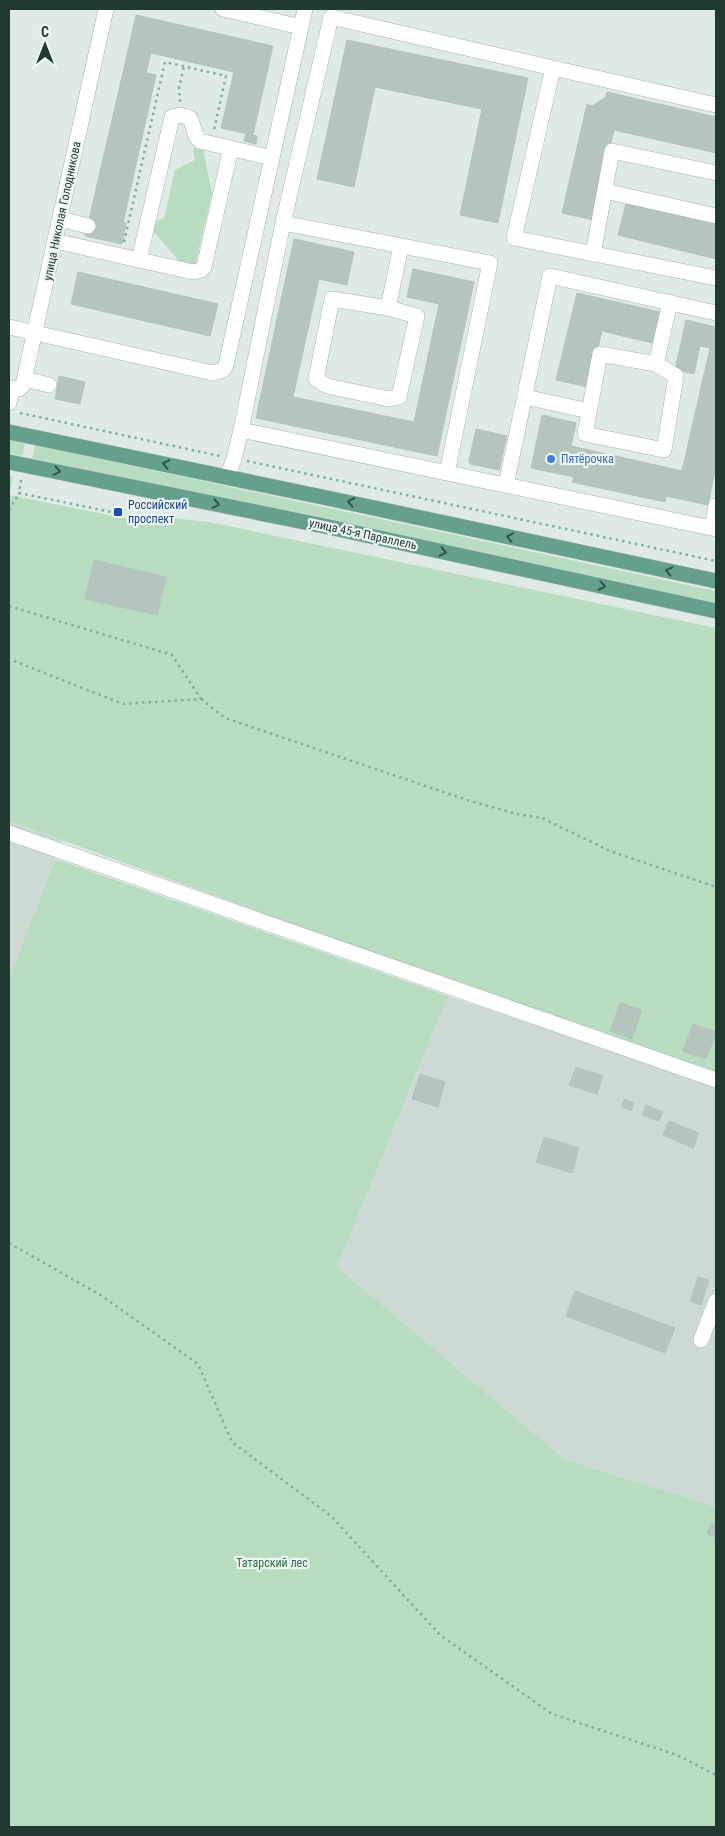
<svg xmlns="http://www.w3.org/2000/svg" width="725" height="1836" viewBox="0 0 725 1836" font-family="'Roboto Condensed',sans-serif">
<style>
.built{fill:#cddad4}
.green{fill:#b8dcc0}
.building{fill:#b5c5be;stroke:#b2c4bb}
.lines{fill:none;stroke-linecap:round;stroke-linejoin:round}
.minor-casing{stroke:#a2b2ac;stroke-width:16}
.major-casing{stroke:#bcc4c2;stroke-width:16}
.path{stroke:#80ae9d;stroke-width:2.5;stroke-dasharray:2.5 4;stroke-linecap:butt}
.minor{stroke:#fff;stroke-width:15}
.major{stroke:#64a08d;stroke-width:15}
.oneway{stroke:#315449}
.shop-dot{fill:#3f7fe0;stroke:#eff7f3;stroke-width:2}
.transit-dot{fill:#1a4fb4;stroke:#eff7f3;stroke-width:2}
.labels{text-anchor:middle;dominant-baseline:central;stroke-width:4.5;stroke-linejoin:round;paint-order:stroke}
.street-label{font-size:12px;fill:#203a32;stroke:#eff7f3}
.shop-label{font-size:12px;fill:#366cbe;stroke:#eff7f3;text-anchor:start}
.transit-label{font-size:12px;fill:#164399;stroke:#eff7f3;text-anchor:start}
.park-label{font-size:12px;fill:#2b7042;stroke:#eff7f3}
</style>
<rect width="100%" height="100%" fill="#dfeae5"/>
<path class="built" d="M9 821 62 840 9 979Z
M448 996 716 1086V1507L564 1459 337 1267Z"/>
<path class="green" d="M193 148 203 150 212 193 195 266 181 263 153 231 155 221 164 218 175 170 195 160Z
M9 439 25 443 22 456 9 453Z
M35 445 716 591V604L32 458Z
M9 476 13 477 9 495 138 521 143 515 209 522 716 628V1073L370 952 9 821Z
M55 859 448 996 337 1267 564 1459 716 1507V1827H9V979Z"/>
<path class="building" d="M136 15 273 46 253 135 221 128 234 72 151 53 146 73 124 68Z
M347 40 528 78 498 223 460 215 482 109 375 87 354 187 317 179Z
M124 68 156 75 123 223 90 215Z
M607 92 716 117V153L614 130 593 220 562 213 587 104 592 106 606 97Z
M246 134 257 136 256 144 244 141Z
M627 200 716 222V259L618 235Z
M90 215 126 223 122 244 85 236Z
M294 239 354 252 347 285 319 279 293 397 414 422 439 304 407 297 413 269 474 282 437 456 256 418Z
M78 272 218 304 210 336 71 304Z
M577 293 660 312 652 343 602 331 588 387 556 380Z
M686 320 716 327V466L708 505 666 496 665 502 572 482 574 477 531 468 542 415 576 423 571 446 682 471 710 348 700 346 694 374 675 370Z
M59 376 85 382 80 404 55 399Z
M476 429 507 436 499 470 470 464 469 461Z
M94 560 166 577 157 615 85 599Z
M620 1003 642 1010 632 1039 610 1031Z
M693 1024 716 1032 706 1059 683 1051Z
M576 1067 603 1076 597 1094 569 1085Z
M420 1074 445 1082 438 1107 412 1099Z
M625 1099 634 1103 631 1111 621 1106Z
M646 1105 663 1112 659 1121 642 1115Z
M669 1121 699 1133 693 1148 663 1135Z
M544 1137 579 1148 572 1173 536 1162Z
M698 1277 709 1280 701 1305 690 1301Z
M575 1291 675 1328 665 1353 566 1316Z
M711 1523 716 1525V1537L707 1534Z"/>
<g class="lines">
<g class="minor-casing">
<path id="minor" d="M223 9 301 27
M716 105 553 68 514 238 716 278
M231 148 204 267 201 270 193 272 139 260 172 117 180 115 190 118 197 138 200 141 272 158
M605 191 716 216
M60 219 88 226
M283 223 331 17 553 68
M55 241 139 260
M593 254 612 151 716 173
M388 308 332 299 316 379 327 386 389 399 399 397 417 316 388 308 401 246
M9 327 213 373 223 370 226 365 305 9
M656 364 676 376 664 450 585 434 600 354 656 364 670 302
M25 379 49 385
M525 397 589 411
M9 403 12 388 19 389 23 385 106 9
M241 430 283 223 490 263 447 473
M227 477 234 459 241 430 716 529
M506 485 550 276 716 313
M712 528 716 506
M9 833 716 1080
M701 1340 716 1301"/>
</g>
<g class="major-casing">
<path id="major" d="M9 432 332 499 716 581
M9 462 324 526 716 611"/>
</g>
<path class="path" d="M180 102 179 88 184 66
M124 242 165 62 226 76 214 130
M20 413 220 456
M247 461 716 561
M21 480 19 493 136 517
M9 510 19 493
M9 606 172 655 201 699 123 704 9 659
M201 699 225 718 467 800 517 814 542 818 610 851 716 887
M9 1243 102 1296 198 1364 232 1442 331 1516 440 1635 552 1714 677 1755 716 1775"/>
<use href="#minor" class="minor"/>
<use href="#major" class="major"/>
</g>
<defs><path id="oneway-chevron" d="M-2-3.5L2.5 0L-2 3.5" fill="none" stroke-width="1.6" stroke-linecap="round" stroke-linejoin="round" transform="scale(1.25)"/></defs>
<g class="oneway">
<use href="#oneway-chevron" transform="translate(166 464) rotate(-168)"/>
<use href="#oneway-chevron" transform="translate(57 471) rotate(11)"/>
<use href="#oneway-chevron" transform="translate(351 502) rotate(-168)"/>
<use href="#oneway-chevron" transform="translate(216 504) rotate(11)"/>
<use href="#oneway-chevron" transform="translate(510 537) rotate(-168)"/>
<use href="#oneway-chevron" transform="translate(443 552) rotate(12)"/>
<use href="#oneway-chevron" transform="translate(669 571) rotate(-168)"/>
<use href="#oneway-chevron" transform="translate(602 586) rotate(12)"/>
</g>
<circle class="shop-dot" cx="551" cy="459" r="5"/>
<rect class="transit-dot" x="113" y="507" width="10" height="10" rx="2.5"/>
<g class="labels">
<g class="street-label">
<text transform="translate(62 211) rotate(-78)">улица Николая Голодникова</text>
<text transform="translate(363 534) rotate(12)">улица 45-я Параллель</text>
</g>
<g class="shop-label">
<text x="561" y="459">Пятёрочка</text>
</g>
<g class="transit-label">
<text x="128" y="505">Российский<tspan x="128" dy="14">проспект</tspan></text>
</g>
<g class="park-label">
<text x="272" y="1563">Татарский лес</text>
</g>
</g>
<rect width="725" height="1836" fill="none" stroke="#203a32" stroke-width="20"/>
<g transform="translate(45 45)" stroke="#eff7f3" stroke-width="4" paint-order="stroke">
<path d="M0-4L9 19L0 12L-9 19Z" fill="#203a32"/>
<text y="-8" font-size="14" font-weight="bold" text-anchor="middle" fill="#203a32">С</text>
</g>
</svg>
